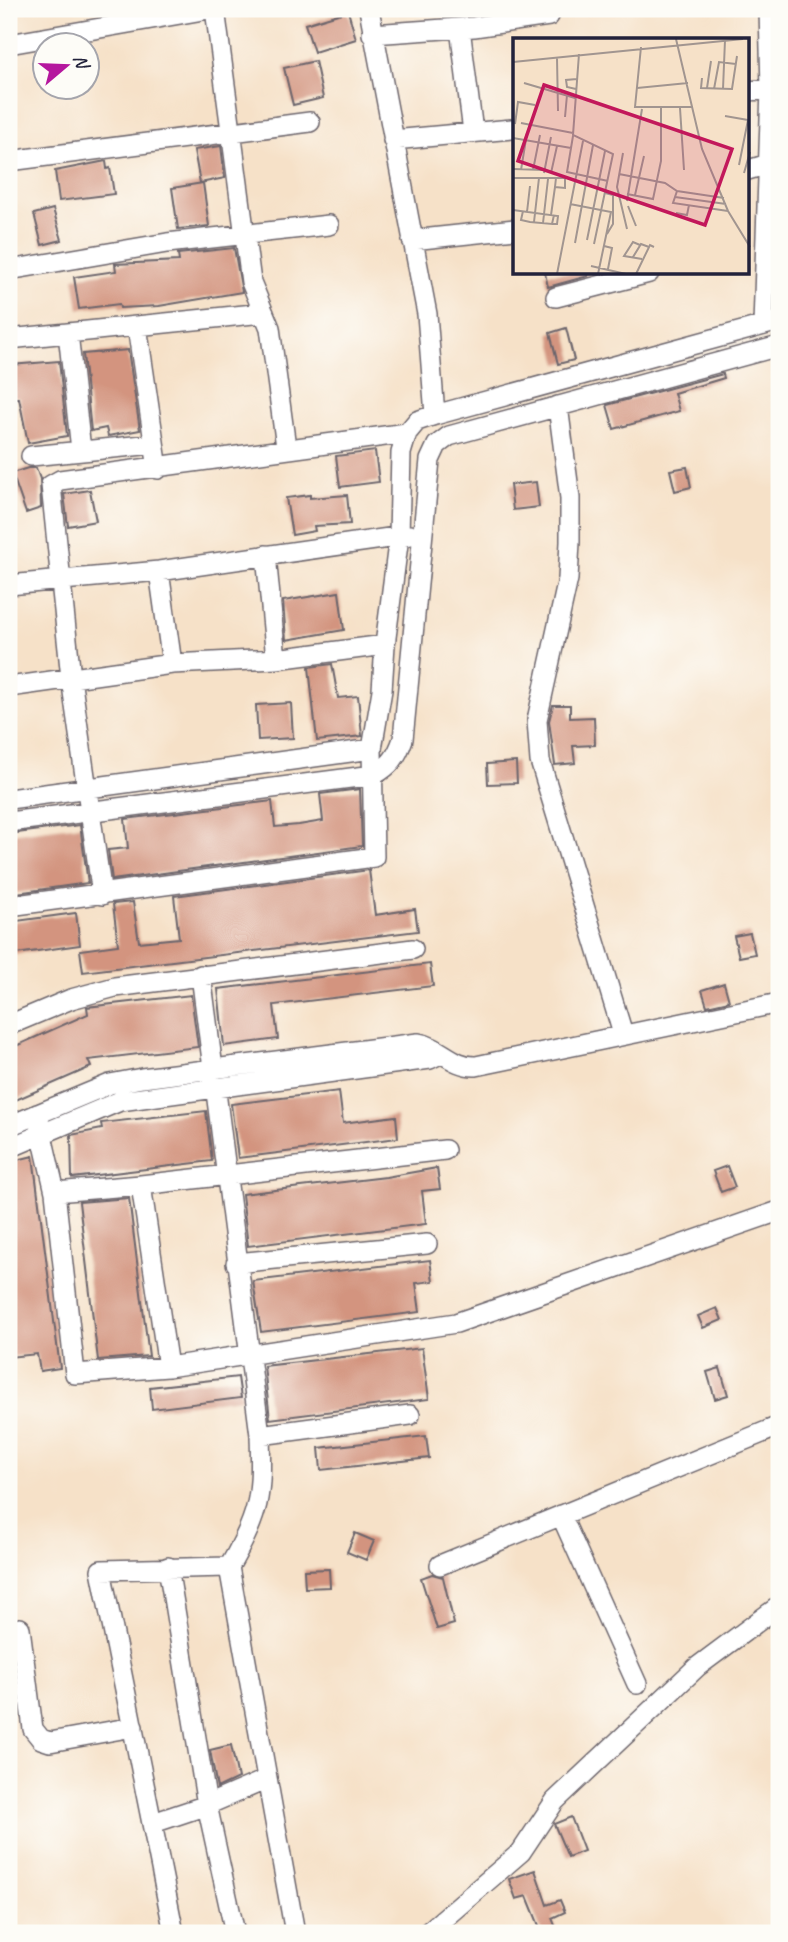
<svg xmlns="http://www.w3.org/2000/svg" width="788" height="1942" viewBox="0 0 788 1942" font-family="Caveat,sans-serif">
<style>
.building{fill:#d3947f}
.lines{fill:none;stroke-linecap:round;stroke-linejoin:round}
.minor-casing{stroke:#6c656c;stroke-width:22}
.minor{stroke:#fff;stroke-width:19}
.inset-road{fill:none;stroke:#a19590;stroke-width:2}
.view{fill:#c2185b;fill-opacity:0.15;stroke:#c2185b;stroke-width:3.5}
.inset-edge{fill:none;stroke:#22223b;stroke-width:3.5}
</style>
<rect width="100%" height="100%" fill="#fdfcf7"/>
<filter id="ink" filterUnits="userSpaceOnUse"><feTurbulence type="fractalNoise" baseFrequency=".0143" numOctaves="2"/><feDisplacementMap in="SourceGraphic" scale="14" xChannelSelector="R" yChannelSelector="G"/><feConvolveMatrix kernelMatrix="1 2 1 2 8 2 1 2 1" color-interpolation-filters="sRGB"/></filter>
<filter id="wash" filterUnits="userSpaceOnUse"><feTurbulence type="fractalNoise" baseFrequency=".00686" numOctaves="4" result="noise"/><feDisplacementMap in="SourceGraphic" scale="28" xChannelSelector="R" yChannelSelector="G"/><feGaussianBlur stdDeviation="1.57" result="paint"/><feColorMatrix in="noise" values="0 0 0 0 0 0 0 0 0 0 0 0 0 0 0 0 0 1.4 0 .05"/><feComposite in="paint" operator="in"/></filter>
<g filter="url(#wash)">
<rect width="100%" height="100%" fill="#f6e1c8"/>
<g id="blocks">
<path class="building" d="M348 11 356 39 314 52 305 24Z
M315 61 323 98 293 105 284 68Z
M221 146 225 178 200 183 194 150Z
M106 161 107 169 110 168 114 194 59 201 55 171Z
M203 183 209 226 178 229 172 188Z
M53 209 62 240 42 245 34 214Z
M234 248 242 292 159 306 120 308 119 304 79 309 74 277 116 271 115 264 179 261 178 254Z
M545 273H588V276L548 287Z
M566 328 574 360 558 364 550 333Z
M128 350 140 430 108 436 106 428 91 431 83 354Z
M59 361 67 436 28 443 19 398H14L11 365Z
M723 374 724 378 674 393 679 411 614 429 607 405Z
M375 451 379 482 340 487 336 456Z
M687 467 691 487 675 491 670 470Z
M28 468H36L40 479 41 508 26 513 12 473Z
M536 482 539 507 513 510 510 485Z
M90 490 96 521 68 526 64 494Z
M310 495V498L347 495 350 524 314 526 315 531 292 535 286 498Z
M339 592 344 630 286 640 283 601Z
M332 664 338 698 358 696 362 736 317 741 309 667Z
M291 703 293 738 258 740 256 705Z
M553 705H570V718L594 717 595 745 573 746 575 763 555 765 549 721Z
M516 762 517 783 488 784 487 764Z
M360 789 362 846 112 880 108 850 128 848 125 819 272 801 275 827 299 825 323 821 320 794Z
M80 825 88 883 9 894V834Z
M369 870 375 915 415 909 418 931 83 972 80 950 118 945 113 904 133 902 139 942 179 938 174 896Z
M76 913 80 945 9 955V922Z
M750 933 755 954 739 957 734 936Z
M430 964 433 986 274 1005 278 1039 224 1046 218 989Z
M724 983 729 1001 707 1006 702 990Z
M191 995 198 1047 88 1060 91 1067 9 1103V1049L88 1014 87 1007Z
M339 1091 343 1123 396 1116 398 1138 238 1158 231 1104Z
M206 1111 212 1161 72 1178 71 1135 102 1129 101 1123Z
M33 1156 60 1368 40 1371 37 1354 9 1357V1162Z
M727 1166 735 1187 721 1192 713 1171Z
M437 1168 440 1189 422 1191 426 1224 248 1246 242 1194 386 1177Z
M129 1198 149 1356 98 1360 79 1202Z
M430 1260 433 1281 416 1283 420 1312 261 1332 253 1281Z
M717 1308 722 1320 703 1328 698 1316Z
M422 1348 429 1399 270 1419 264 1366Z
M720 1368 728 1395 715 1399 707 1372Z
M238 1377 241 1398 152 1409 150 1387Z
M426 1436 429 1458 321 1470 319 1448Z
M355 1533 374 1541 366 1560 347 1552Z
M329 1569 330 1587 305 1588 304 1570Z
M432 1574 443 1577 454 1624 437 1629 421 1578Z
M231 1745 238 1778 217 1788 210 1750Z
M571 1817 584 1851 568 1857 554 1824Z
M535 1870 547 1905 560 1900 565 1912 552 1918 558 1933H542L527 1896 516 1899 509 1879Z"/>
</g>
</g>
<g filter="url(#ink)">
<use href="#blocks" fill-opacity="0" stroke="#6c656c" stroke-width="2"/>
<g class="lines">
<g class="minor-casing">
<path id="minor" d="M215 9 251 282 270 328 286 447
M369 9 427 314 435 415
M460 28 473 132
M372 34 474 27 549 16
M9 44 209 9
M748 91 771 89
M393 140 512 129
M9 161 310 122
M748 170 778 161
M412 240 515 229
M9 270 167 243 329 225
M556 297 649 273
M763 325 771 89 769 9
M137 326 158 469
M68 333 81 450
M9 339 264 313
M558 406 570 498V542L568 579 537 720 540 761 623 1034
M31 456 154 444
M266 555 276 659
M159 571 172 664
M9 585 159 571 410 535
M9 687 172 664 276 659 385 645
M9 799 372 749
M9 822 374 775C390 766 397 757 403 739L430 460 437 445 449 436 779 346
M102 895 71 678 51 485 60 480 407 433
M9 906 374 857 372 749 382 690 385 645 399 536 401 453 407 433 417 421 435 415 779 321
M201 975 260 1435C262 1496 260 1514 229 1567L295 1933
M9 1025 71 999 115 987 413 949
M37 1114 55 1192 75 1374 168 1367 456 1323 779 1211
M9 1126 110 1084 142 1078 418 1043C440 1046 452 1067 476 1066L779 1003
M9 1148 120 1101 430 1059 440 1054
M141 1185 168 1367
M55 1192 141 1185 445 1150
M236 1263 427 1244
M260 1435 410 1415
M561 1515 637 1684
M440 1565 779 1426
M168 1567 207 1805 235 1933
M20 1628 33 1729 41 1739 50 1742 133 1727
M153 1823 207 1805 265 1780
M174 1933 101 1570 229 1567
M427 1933 521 1852 555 1801 697 1667 779 1606"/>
</g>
<use href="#minor" class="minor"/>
</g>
</g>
<g transform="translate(513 38)">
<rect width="236" height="236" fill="#f6e1c8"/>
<path class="inset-road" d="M163 1 189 111 215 173 237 209M128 9 122 69H180M66 16 60 97 100 116 81 206M44 20 45 73M0 24 230 1M189 40 188 50 219 51 224 18M11 45 62 60M124 50 175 45M194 50 198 23M63 51 54 49 53 42 64 41M201 51 206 24 223 26M210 51 212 2M167 70 171 132M212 78 235 82M52 79 54 57M8 85 60 95M2 86 5 64 22 67M60 98 54 134 95 143M0 100 58 110M110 115 104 149 114 191M226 127 235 82M0 131 31 132M8 132 14 95M20 132 27 97M31 135 38 99M38 135 44 108M231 135 237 114M106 136 152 145 164 153 211 160M0 140H52V150L42 149 43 140M164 153 160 165 215 173M92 155 100 157V186L94 196M114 156 140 161 148 123V70M122 157 131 118M162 159 213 166M114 163 129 71M57 166 98 174 85 236M115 168 123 188M0 172 45 178 44 186H39M10 173 8 182 17 184 39 186 41 177M14 174 17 148M163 175 174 177 176 167M38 177 42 149M21 184 26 140M30 185 35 141M74 202 92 113M62 205 80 107M127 207 120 204 111 218 129 221M91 208 99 210 95 231M120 219 128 206 136 209M78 228 113 236M44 236 70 103M123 236 137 207 141 209"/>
<path class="view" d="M31 47 219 111 192 187 5 123Z"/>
<rect width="236" height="236" class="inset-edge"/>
</g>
<rect width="788" height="1942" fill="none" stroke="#fdfcf7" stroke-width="35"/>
<g transform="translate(66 66) rotate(71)"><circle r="33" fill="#fdfcf7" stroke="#a5a5ac" stroke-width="2"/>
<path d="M0-5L12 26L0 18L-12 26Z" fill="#b5179e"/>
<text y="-10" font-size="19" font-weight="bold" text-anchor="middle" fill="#22223b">N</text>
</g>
</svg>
